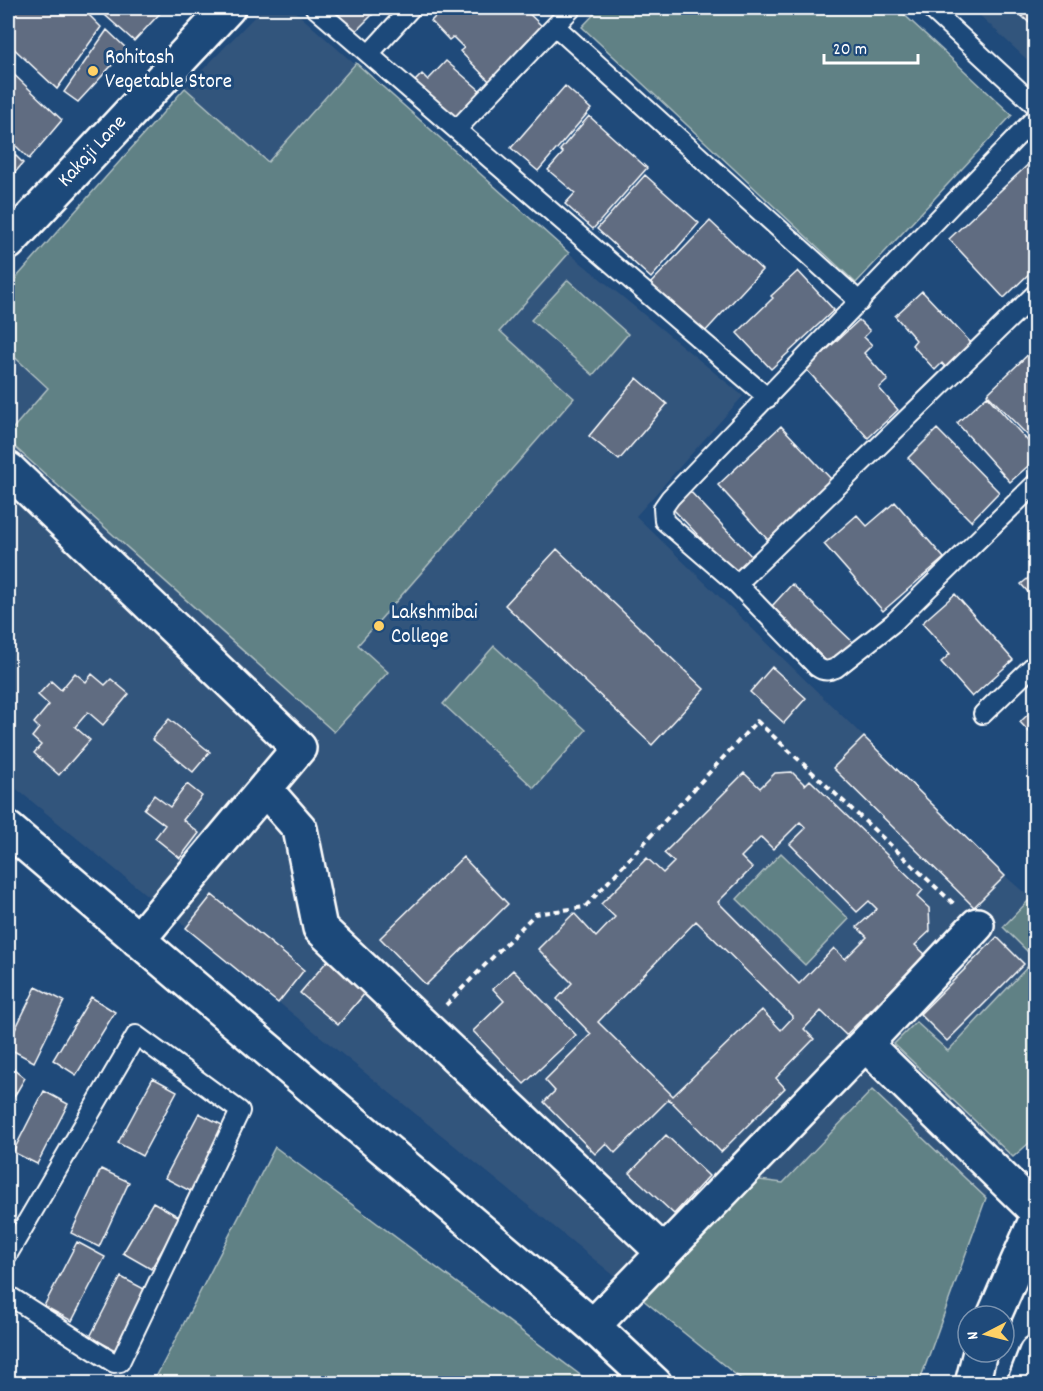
<svg xmlns="http://www.w3.org/2000/svg" width="1043" height="1391" viewBox="0 0 1043 1391" font-family="Dekko,sans-serif">
<style>
.built{fill:#33547c}
.green{fill:#608185;stroke:#b0c0c2;stroke-width:1.5}
.building{fill:#616c81;stroke:#fff;stroke-width:1.5;fill-rule:evenodd}
.lines{fill:none;stroke-linecap:round;stroke-linejoin:round}
.service-casing{stroke:#fff;stroke-width:22}
.minor-casing{stroke:#fff;stroke-width:38}
.secondary-casing{stroke:#fff;stroke-width:38}
.path{stroke:#fff;stroke-width:4;stroke-dasharray:6 4.5;stroke-linecap:butt}
.service{stroke:#1f4a7a;stroke-width:18}
.minor{stroke:#1f4a7a;stroke-width:33}
.secondary{stroke:#1f4a7a;stroke-width:33}
.poi-dot{fill:#ffd166;stroke:#1f4a7a;stroke-width:2}
.labels{text-anchor:middle;dominant-baseline:central;stroke-width:6;stroke-linejoin:round;paint-order:stroke}
.poi-label{font-size:21px;fill:#fff;stroke:#1f4a7a;text-anchor:start}
.street-label{font-size:21px;fill:#fff;stroke:#1f4a7a}
</style>
<rect width="100%" height="100%" fill="#1f4a7a"/>
<filter id="ink" filterUnits="userSpaceOnUse"><feTurbulence type="fractalNoise" baseFrequency=".0167" numOctaves="2"/><feDisplacementMap in="SourceGraphic" scale="12" xChannelSelector="R" yChannelSelector="G"/><feConvolveMatrix kernelMatrix="1 2 1 2 8 2 1 2 1" color-interpolation-filters="sRGB"/></filter>
<g filter="url(#ink)">
<path class="built" d="M263 8H291L569 253 743 396 636 516 864 737 1005 876 1035 902V1138L995 1172 919 1383H746L8 782V287L185 88Z
M972 8H1035V67Z"/>
<path class="green" d="M600 8H897L1012 115 856 283 582 27Z
M356 63 569 253 500 331 574 398 358 645 388 672 334 732 8 441V434L48 388 8 351V287L185 88 268 162Z
M568 280 628 334 593 375 531 320Z
M494 646 586 730 534 788 443 704Z
M781 853 849 919 805 965 737 899Z
M1031 898 1036 902 1035 1138 1013 1157 894 1044 916 1022 948 1051 1035 959 1003 927Z
M872 1090 986 1198 919 1383H746L642 1299 752 1179 783 1183Z
M275 1147 591 1383H153Z"/>
<path class="building" d="M8 8H82L101 27 57 89 8 43Z
M97 8H165L134 41Z
M332 8H368L374 13 355 32Z
M444 8H523L544 28 490 82 460 51 464 48 453 37 449 40 431 21Z
M1013 8H1036V29Z
M107 30 127 49 78 102 64 92Z
M446 61 482 92 456 120 413 83 422 74 428 80Z
M8 69 62 120 29 159 8 138Z
M565 86 591 109 538 171 511 148Z
M589 116 647 168 593 229 565 204 575 193 548 170 563 153 560 150Z
M8 148 23 163 8 181Z
M1036 157V267L1004 298 949 239Z
M645 175 699 223 651 278 597 229Z
M710 221 762 270 702 335 649 285Z
M798 271 834 310 771 369 737 333 773 298 771 296Z
M922 291 973 345 948 370 942 363 935 370 912 345 916 340 895 316Z
M859 320 870 331 864 337 872 345 864 353 888 380 879 388 898 410 868 438 806 369Z
M1036 347V444L987 394Z
M637 378 667 404 619 460 589 436Z
M987 396 1036 450V459L1010 482 957 423Z
M781 426 832 480 768 540 718 485Z
M937 429 999 492 971 521 908 458Z
M688 489 754 559 738 577 672 508Z
M895 502 944 558 883 611 824 544 857 515 867 526Z
M557 549 704 689 652 745 505 605Z
M1036 572V601L1021 584Z
M792 584 858 647 833 668 772 606Z
M955 594 1013 660 972 697 941 662 950 654 922 623Z
M772 667 806 698 784 723 750 692Z
M75 673 86 682 92 674 105 685 111 679 129 694 103 725 88 712 75 727 90 740 59 775 34 753 41 745 32 737 39 728 34 723 49 705 38 695 51 681 61 690Z
M1036 707V739L1020 722Z
M169 719 210 752 193 772 152 739Z
M864 737 1005 876 974 907 833 768Z
M792 772 805 785 810 780 923 890 917 897 929 908 930 931 915 945 926 955 846 1035 821 1011 804 1029 814 1039 776 1078 785 1088 721 1152 669 1099 615 1153 606 1143 595 1154 544 1102 555 1091 545 1080 591 1034 557 999 572 983 538 949 574 913 596 937 615 917 601 904 647 858 663 873 674 862 664 853 744 773 760 788 775 773ZM800 822 806 828 790 844 857 912 869 901 877 909 857 927 867 937 845 959 834 948 799 984 718 902 752 868 741 857 761 837 773 849ZM696 921 793 1017 781 1030 762 1010 673 1096 598 1022Z
M187 784 202 796 183 820 199 833 180 858 155 838 165 825 144 809 154 795 170 807Z
M463 857 508 904 426 985 380 938Z
M212 895 304 970 278 1003 186 928Z
M997 937 1024 964 947 1041 920 1014Z
M328 960 366 992 338 1025 300 993Z
M513 970 576 1035 524 1084 473 1031 504 1001 493 989Z
M36 987 64 1001 34 1062 8 1048V1044Z
M91 997 115 1012 76 1075 53 1060Z
M8 1064 25 1078 8 1107Z
M153 1078 177 1091 142 1156 118 1143Z
M44 1091 68 1104 37 1164 13 1152Z
M199 1113 228 1128 194 1193 165 1178Z
M666 1135 709 1176 674 1214 630 1173Z
M101 1169 129 1182 99 1247 71 1233Z
M153 1202 181 1218 151 1269 123 1253Z
M77 1242 105 1257 72 1321 44 1306Z
M121 1277 148 1291 117 1351 90 1337Z"/>
<g class="lines">
<g class="service-casing">
<path id="service" d="M315 8 768 398
M930 8 1036 106
M555 26 860 302
M369 54 411 8
M1036 117 670 498 663 508 664 521 737 584 817 667C824 672 828 671 836 668L893 623 1036 483
M457 129 572 8
M737 584 1036 293
M983 714 1036 663
M8 1254 136 1035 240 1111 120 1362 114 1363 8 1295"/>
</g>
<g class="minor-casing">
<path id="minor" d="M8 243 228 8
M8 469 299 748 138 940
M265 789 300 829 320 928 663 1252
M8 829 593 1326 655 1384
M865 1044 977 925
M593 1326 865 1044 1036 1211"/>
</g>
<g class="secondary-casing">
<path id="secondary" d="M994 1316 1036 1220
M972 1384 980 1352
M1024 1384 1036 1353"/>
</g>
<path class="path" d="M446 1005 535 914 585 907 757 721 954 904"/>
<use href="#service" class="service"/>
<use href="#minor" class="minor"/>
<use href="#secondary" class="secondary"/>
</g>
</g>
<g class="poi-dot">
<circle cx="93" cy="71" r="6"/>
<circle cx="379" cy="626" r="6"/>
</g>
<g class="labels">
<g class="poi-label">
<text x="105" y="59">Rohitash<tspan x="105" dy="24">Vegetable Store</tspan></text>
<text x="391" y="614">Lakshmibai<tspan x="391" dy="24">College</tspan></text>
</g>
<g class="street-label">
<text transform="translate(93 152) rotate(-47)">Kakaji Lane</text>
</g>
</g>
<rect width="1043" height="1391" fill="none" stroke="#1f4a7a" stroke-width="30"/>
<rect x="15" y="15" width="1013" height="1361" fill="none" stroke="#fff" stroke-width="2" filter="url(#ink)"/>
<g transform="translate(986 1334) rotate(263)"><circle r="28" fill="#1f4a7a" stroke="#7992af" stroke-width="1.5"/>
<path d="M0-4.5L10 22L0 15L-10 22Z" fill="#ffd166"/>
<text y="-9" font-size="16" font-weight="bold" text-anchor="middle" fill="#ffffff">N</text>
</g>
<path d="M824 54v9h94v-9" fill="none" stroke="#ffffff" stroke-width="3"/>
<text x="833" y="54" font-size="18" fill="#ffffff" stroke="#1f4a7a" stroke-width="4.5" paint-order="stroke">20 m</text>
</svg>
